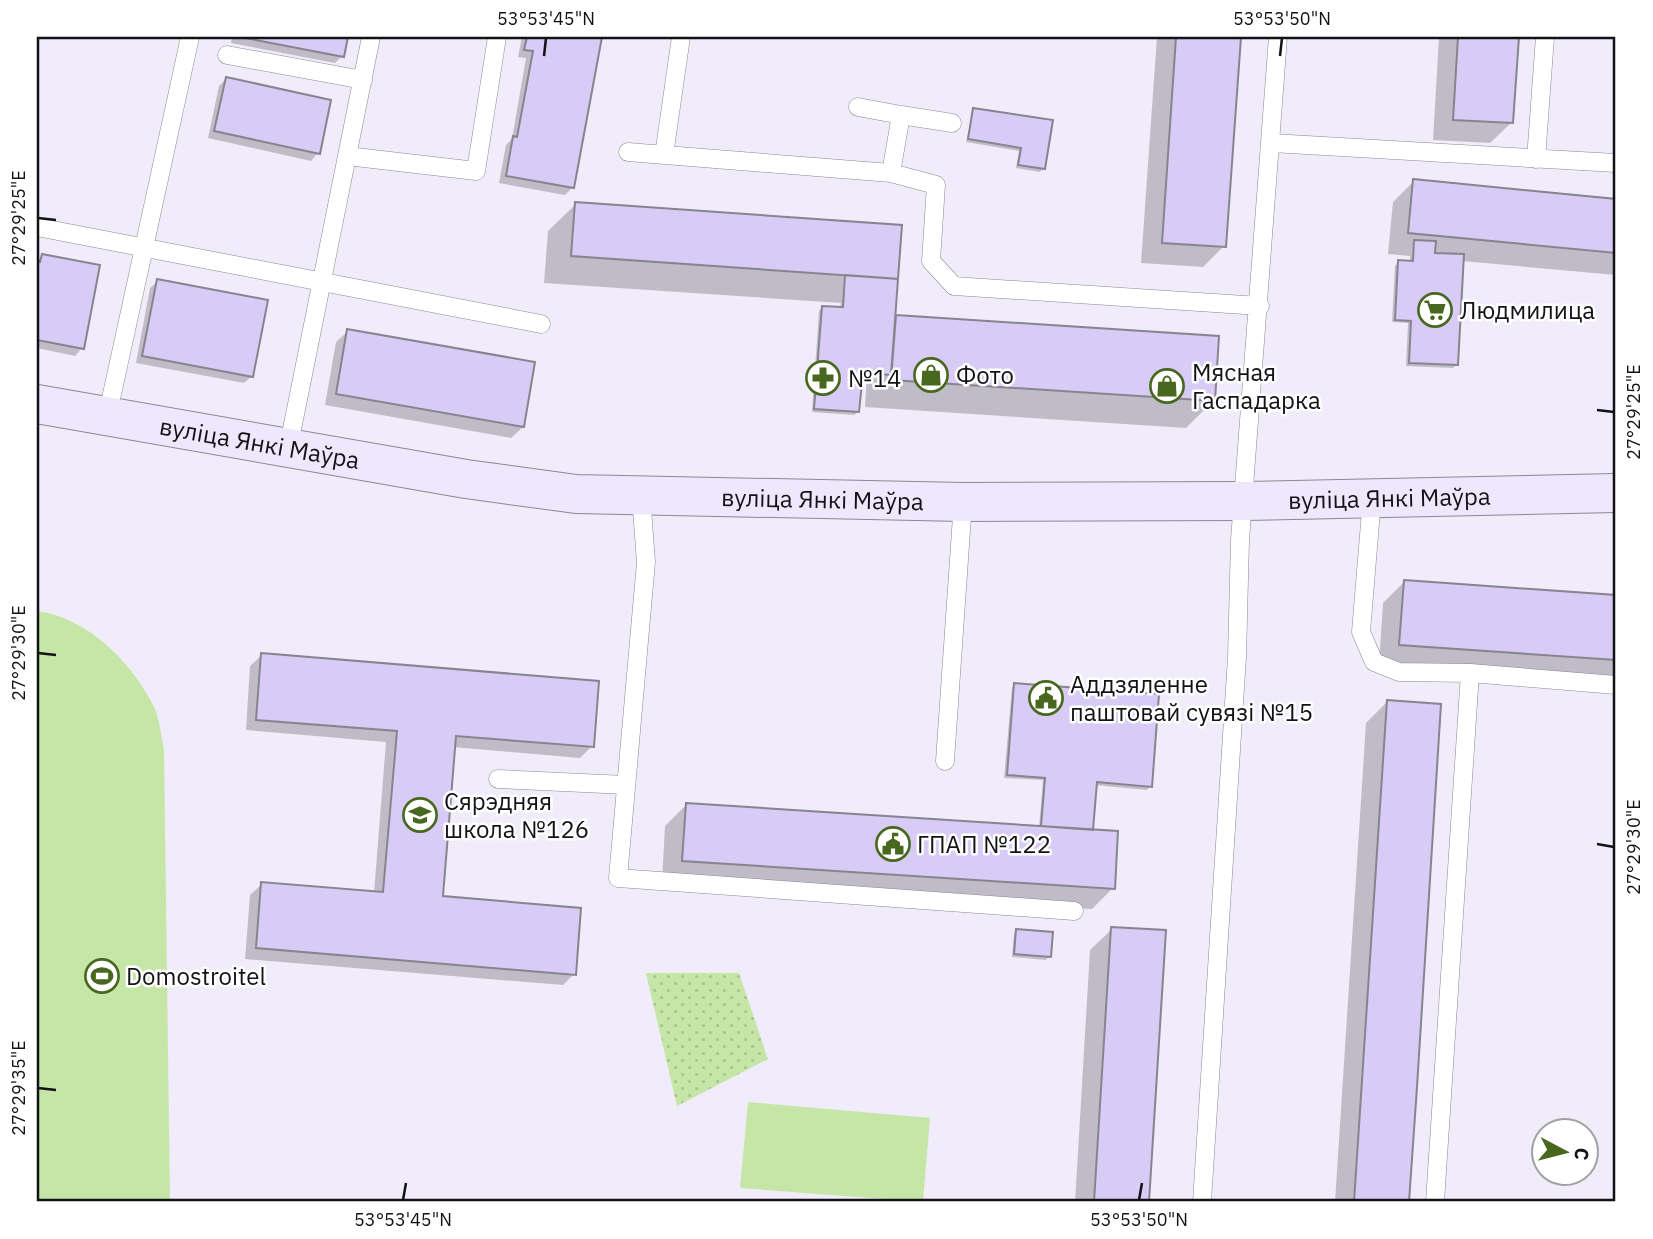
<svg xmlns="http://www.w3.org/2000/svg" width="1653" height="1239" viewBox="0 0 1653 1239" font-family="'IBM Plex Sans',sans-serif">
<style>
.park{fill:url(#park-dots)}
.pitch{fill:#c6e6a8}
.shadow{fill:#0003}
.building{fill:#d8cbf5;stroke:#87848f;stroke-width:2}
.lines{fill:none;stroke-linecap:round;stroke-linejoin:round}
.lane-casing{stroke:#8b8893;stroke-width:19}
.secondary-casing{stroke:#8b8893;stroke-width:40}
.lane{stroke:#fff;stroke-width:18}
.secondary{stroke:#efe8fc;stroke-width:38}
.ticks{fill:none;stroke:#131216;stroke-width:2.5}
.labels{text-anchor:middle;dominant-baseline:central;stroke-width:5;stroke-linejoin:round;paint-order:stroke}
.poi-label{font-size:24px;fill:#131216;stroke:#fff;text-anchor:start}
.street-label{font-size:24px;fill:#131216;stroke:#fff}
.neatline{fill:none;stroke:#131216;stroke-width:2.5}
.ticks-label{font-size:18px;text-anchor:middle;fill:#131216}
</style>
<defs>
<pattern id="park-dots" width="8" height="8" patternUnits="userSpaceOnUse" patternTransform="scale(1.75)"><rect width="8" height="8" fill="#c6e6a8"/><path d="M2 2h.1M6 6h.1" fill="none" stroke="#a9c490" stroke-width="1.8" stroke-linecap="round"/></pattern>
</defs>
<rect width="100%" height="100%" fill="#f0ecf9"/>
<path class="park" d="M646 973H739L768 1059 677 1106Z"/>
<path class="pitch" d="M37 611C88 618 132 662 154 707 160 720 161 736 164 750L170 1202H37Z
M748 1102 930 1118 923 1202 740 1188Z"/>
<path class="shadow" d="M232 37H346L342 56 335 63 231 43Z
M522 37H600L573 187 565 195 499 183 506 145 512 139 526 58 518 57Z
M1157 37H1239L1224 246 1203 267 1141 263Z
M1439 37H1517L1512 122 1490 143 1433 140Z
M226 79 318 153 311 161 208 138 219 86Z
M974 109 1051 122 1043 168 1040 172 1016 168 1019 151 966 142Z
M1414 181 1616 200V275L1462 261 1456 365 1453 368 1406 366 1408 323 1392 322 1395 266 1399 262 1410 263V256L1388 254 1393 202Z
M576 204 900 227 894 320 897 317 1213 401 1186 428 865 407 867 376H861L858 412 854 415 812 412 819 311 822 308 840 309 841 303 544 283 548 231Z
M43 255 82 348 75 356 37 348V261Z
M158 281 252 376 244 383 136 363 150 288Z
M348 331 523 427 511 438 325 405 336 342Z
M1404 582 1616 597V682L1379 665 1383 603Z
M262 655 592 746 580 758 453 747 441 898 574 974 563 985 245 959 250 895 262 884 374 893 386 742 246 730 250 666Z
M1015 684 1150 786 1147 790 1095 785 1091 831 1113 888 1092 909 662 881 665 826 686 805 1039 828 1043 780 1004 778 1012 688Z
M1387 702 1440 706 1407 1202H1335L1366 723Z
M1112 929 1164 932 1147 1202H1075L1090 950Z
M1017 931 1049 956 1046 960 1012 957 1014 934Z"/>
<path class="building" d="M240 37H348L344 57Z
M527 37H602L574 188 506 176 513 136 517 137 533 51 524 50Z
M1176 37H1241L1226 247 1162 243Z
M1458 37H1519L1513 123 1453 120Z
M226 77 331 100 320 154 214 131Z
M973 108 1053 120 1045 169 1018 165 1021 148 968 139Z
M1413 179 1616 199V253L1408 233Z
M575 202 902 225 898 279 571 256Z
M1414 240 1436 241 1435 253 1464 254 1458 365 1409 363 1411 321 1395 320 1398 260 1413 261Z
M42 254 100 265 84 349 37 340V262H40Z
M845 275 898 279 891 375 863 373 859 412 814 409 822 306 843 307Z
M157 279 268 300 253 377 142 356Z
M896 315 1219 336 1215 401 891 380Z
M347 329 535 362 524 427 336 394Z
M1404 580 1616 595V660L1399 645Z
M261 653 599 681 594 747 456 736 443 896 581 908 576 975 256 948 261 882 383 892 397 731 256 720Z
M1014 683 1159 694 1152 787 1097 782 1093 830 1041 826 1045 778 1007 775Z
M1387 700 1441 704 1417 1087 1409 1202H1354Z
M686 803 1118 831 1115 889 682 861Z
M1111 927 1166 930 1149 1202H1094Z
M1016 929 1053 932 1051 957 1014 954Z"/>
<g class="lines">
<g class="lane-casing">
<path id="lane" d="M227 55 363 80
M858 107 901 115
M1272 143 1616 163
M628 152 891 173 936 185 931 261 954 286 1260 306
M664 155 681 37
M347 156 476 171 497 37
M1536 159 1545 37
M891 173 901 115 952 123
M37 227 541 324
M107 417 190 37
M288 449 371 37
M641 496 646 562 618 878 1074 911
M1372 499 1361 632 1374 662 1399 672 1470 673 1616 685
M945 761 963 502
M498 779 626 785
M1202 1202 1237 657 1240 540 1278 37
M1435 1202 1470 673"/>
</g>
<g class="secondary-casing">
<g id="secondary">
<path id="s1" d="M37 404 466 479 576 494 963 502 1243 501 1616 493"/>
</g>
</g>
<use href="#lane" class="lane"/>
<use href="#secondary" class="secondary"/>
</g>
<path class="ticks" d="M544 56 546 38M1280 56 1282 38M38 218 56 220M1597 410 1614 412M38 653 56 655M1597 844 1614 847M38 1088 56 1090M403 1200 406 1183M1139 1200 1142 1183"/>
<defs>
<g id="supermarket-ring" transform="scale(1.75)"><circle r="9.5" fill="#fff" stroke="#47681e" stroke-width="1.5"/><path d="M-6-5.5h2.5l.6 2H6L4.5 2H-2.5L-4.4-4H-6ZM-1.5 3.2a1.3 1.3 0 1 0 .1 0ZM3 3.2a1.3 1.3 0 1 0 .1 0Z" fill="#47681e"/></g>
<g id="shop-ring" transform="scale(1.75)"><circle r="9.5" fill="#fff" stroke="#47681e" stroke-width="1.5"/><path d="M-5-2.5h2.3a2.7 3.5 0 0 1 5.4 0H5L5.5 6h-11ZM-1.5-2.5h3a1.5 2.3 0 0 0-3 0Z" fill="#47681e"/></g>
<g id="pharmacy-ring" transform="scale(1.75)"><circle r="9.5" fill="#fff" stroke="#47681e" stroke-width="1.5"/><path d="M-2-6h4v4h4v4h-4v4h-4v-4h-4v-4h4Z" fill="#47681e"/></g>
<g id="civic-ring" transform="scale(1.75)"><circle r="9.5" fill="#fff" stroke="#47681e" stroke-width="1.5"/><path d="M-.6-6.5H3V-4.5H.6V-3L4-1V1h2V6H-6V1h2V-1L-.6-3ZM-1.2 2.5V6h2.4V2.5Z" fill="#47681e"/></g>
<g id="school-ring" transform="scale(1.75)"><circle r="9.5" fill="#fff" stroke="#47681e" stroke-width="1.5"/><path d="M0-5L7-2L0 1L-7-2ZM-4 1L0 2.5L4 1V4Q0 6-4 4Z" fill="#47681e"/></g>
<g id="stadium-ring" transform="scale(1.75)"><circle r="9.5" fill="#fff" stroke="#47681e" stroke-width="1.5"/><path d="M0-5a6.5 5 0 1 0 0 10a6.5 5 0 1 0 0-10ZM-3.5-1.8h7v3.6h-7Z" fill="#47681e"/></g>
</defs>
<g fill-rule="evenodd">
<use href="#supermarket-ring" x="1435" y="310"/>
<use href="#shop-ring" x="931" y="375"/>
<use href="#pharmacy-ring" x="823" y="378"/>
<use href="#shop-ring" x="1167" y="386"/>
<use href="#civic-ring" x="1046" y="698"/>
<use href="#school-ring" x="420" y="815"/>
<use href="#civic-ring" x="893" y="844"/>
<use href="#stadium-ring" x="102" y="976"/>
</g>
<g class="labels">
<g class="poi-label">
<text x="1460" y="310">Людмилица</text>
<text x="1192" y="372">Мясная<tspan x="1192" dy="28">Гаспадарка</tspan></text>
<text x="956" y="375">Фото</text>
<text x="848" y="378">№14</text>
<text x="1070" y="684">Аддзяленне<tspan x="1070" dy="28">паштовай сувязі №15</tspan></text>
<text x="444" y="801">Сярэдняя<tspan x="444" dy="28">школа №126</tspan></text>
<text x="917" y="844">ГПАП №122</text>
<text x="126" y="976">Domostroitel</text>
</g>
<g class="street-label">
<text stroke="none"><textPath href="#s1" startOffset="226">вуліца Янкі Маўра</textPath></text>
<text stroke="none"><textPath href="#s1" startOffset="1360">вуліца Янкі Маўра</textPath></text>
<text stroke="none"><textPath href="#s1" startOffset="793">вуліца Янкі Маўра</textPath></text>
</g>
</g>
<rect width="1653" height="1239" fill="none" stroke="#ffffff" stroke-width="77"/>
<g transform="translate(1565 1152) rotate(97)"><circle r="33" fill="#ffffff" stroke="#a1a0a2" stroke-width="2"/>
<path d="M0-5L12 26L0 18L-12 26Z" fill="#47681e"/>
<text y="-10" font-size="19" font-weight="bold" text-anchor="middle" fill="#131216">С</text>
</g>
<rect x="38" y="38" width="1576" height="1162" class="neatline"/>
<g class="ticks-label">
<text x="546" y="25">53°53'45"N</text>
<text x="1282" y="25">53°53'50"N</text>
<text transform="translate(19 218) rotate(-90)" y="6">27°29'25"E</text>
<text transform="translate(1634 412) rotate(-90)" y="6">27°29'25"E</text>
<text transform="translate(19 653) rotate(-90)" y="6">27°29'30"E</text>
<text transform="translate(1634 847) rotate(-90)" y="6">27°29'30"E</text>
<text transform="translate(19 1088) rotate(-90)" y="6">27°29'35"E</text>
<text x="403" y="1226">53°53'45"N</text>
<text x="1139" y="1226">53°53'50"N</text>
</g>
</svg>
